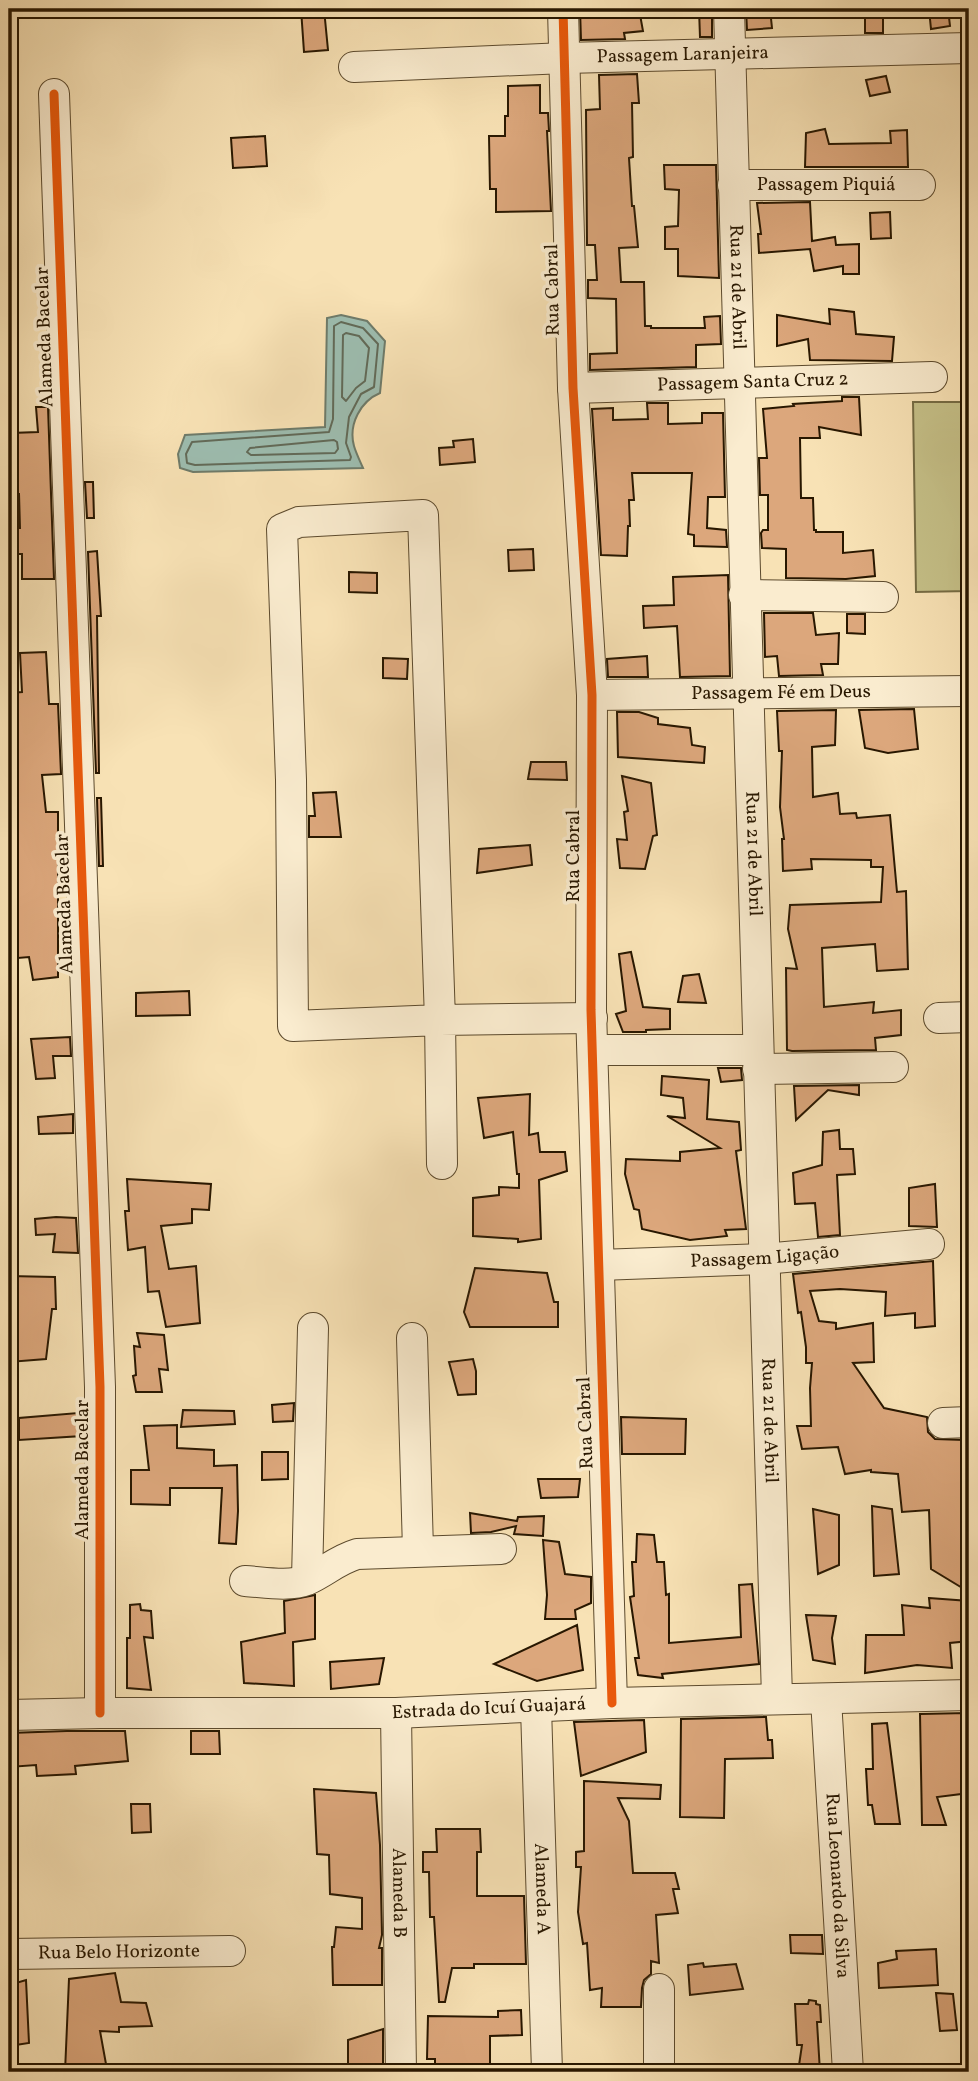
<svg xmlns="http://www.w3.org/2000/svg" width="978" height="2081" viewBox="0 0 978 2081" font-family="Vollkorn,serif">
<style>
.green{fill:#c5c088;stroke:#766c44;stroke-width:2}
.water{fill:#9dbdb0;stroke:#6e7b6a;stroke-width:2}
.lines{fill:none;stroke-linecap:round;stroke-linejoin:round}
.shore{stroke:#626a58;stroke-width:2}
.building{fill:#dca77c;stroke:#281700;stroke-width:2}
.minor-casing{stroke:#5c4a2d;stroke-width:32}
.minor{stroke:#faeccf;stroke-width:30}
.cycleway-casing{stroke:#faeccf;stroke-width:13}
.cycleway{stroke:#e8590c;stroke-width:9}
.labels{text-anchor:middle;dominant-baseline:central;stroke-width:7;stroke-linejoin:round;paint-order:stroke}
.street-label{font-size:19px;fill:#281700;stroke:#faeccf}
</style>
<rect width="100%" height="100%" fill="#f8e2b5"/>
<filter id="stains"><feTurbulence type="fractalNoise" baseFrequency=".00286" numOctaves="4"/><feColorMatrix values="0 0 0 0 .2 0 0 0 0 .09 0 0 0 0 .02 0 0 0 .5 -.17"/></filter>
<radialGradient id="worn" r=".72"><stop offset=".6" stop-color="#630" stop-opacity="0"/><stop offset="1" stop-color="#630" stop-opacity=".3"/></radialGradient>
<path class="green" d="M913 402H969V591L916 592Z
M963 1162H969V1293H967Z"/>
<path class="water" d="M341 315 367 321 385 341 380 393C361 401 348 424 354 446 356 453 360 461 363 468L193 472 180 468 178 454 185 435 325 427 327 318Z"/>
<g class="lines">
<path class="shore" d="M341 322 363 328 378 344 374 387 361 394 349 417 346 443 351 457 350 460 195 465 187 463 186 454 192 442 329 432 333 419 334 326Z
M346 333 359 336 369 348 365 381 356 388 346 401 342 397 343 335Z
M334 440 337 442 338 449 335 453 251 455 247 452 250 448Z"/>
</g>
<path class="building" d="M301 9H324L328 50 304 52Z
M580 9H639L643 31 624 33 625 39 581 40Z
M699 9H712V37H700Z
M746 9H770L772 28 747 30Z
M865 9H883V33H865Z
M929 9H948L950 26 931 29Z
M637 74 639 103H632L633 157 629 158 632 206H634L638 247 619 248 621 282H644L645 326H651V328H705L704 317 720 316 721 344 696 345V367L590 370V354L617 353 616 299 588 298V280H597L595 245H587L586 110 600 109 599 75Z
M886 76 890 92 870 96 866 80Z
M540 85V113H548L549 131H547L551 211 496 212V189H490L489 136H505V116H508V86Z
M825 129 829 144 891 143 890 131 907 130 908 167H805L806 133Z
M265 136 267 166 233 168 231 138Z
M664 165H716L719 278 678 276V249H665V227L678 226 679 190 665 189Z
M810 202 812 241 835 237 836 245 859 244V274H843V266L814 271 810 249 759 253 758 234H761L757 203Z
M890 212 891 238 871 239 870 213Z
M829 309 854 312 856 334 894 337 892 361 810 360 808 339 777 346V315L830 324Z
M842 397H859L861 435 819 427 820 438H800L801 498H813L814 530H816V532H843V553L873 550 875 576 846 579 786 578V549L762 548 761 533 763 530H768V495H760L759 458H767L763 409 794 406 793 404 842 401Z
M647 403H668V424L702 423V413H723L725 497H708L707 528 726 530 727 547 694 546V535L688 534 692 473H632L634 500H629L630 526H628L627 556 601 555 592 409 613 408V420L648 419Z
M36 407H48L54 579H22V554H9V528H20L19 494H13L11 433 38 432Z
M473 439 475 462 440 465 439 448 454 447 453 441Z
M85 482H93L94 518H87Z
M533 549 534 570 509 571 508 550Z
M97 551 101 616H97L99 773H96L88 552Z
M349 572 377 573V593L349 592Z
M728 575 730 676 680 677 677 626 644 628 643 606 674 605 673 577Z
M764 613H813L816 635 839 633 838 664H821L823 675 779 676 777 656 765 657Z
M847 614H865V634L847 633Z
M46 652 49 704H58L61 774 42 775 46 812H58V977L33 980 29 957 18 958 16 909H9L12 812H15L9 760V693L22 692 20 653Z
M647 656 648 677H608L607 659Z
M383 658 408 659 407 679 383 678Z
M914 709 918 749 888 753 865 748 859 710Z
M836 710 835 745 812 747 813 797 838 793 840 814 856 813 857 818 890 815 897 892 906 891 908 969 877 971 875 944 822 948 824 1007 874 1002 873 1013 901 1010V1035L875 1038 876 1050 792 1051 787 1050 786 968 797 969 788 929 790 905 881 902 883 867H871V860L811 859 812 869 783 871 782 839H784L780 807 782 751H779L777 711Z
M617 712H639L658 718V724L690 728 692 745 705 747 704 763 618 757Z
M531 762H566L567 780 528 779Z
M622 776 651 783 657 835 653 836 645 869 620 868 617 839 627 840 624 812 628 811Z
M336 792 341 837H309V816H315L313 793Z
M97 798H101L103 866H99Z
M530 845 532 865 477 873 479 849Z
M631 952 643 1007 670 1009V1029L646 1030V1032H623L616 1014 626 1011 619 954Z
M699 974 706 1003 678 1002 683 976Z
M189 991 190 1015 136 1016V993Z
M70 1037 71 1056H53L55 1078 36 1079 31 1039Z
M718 1068H741L742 1080 721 1082Z
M662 1076 709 1080 707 1119 739 1122 741 1150 736 1151 746 1229 725 1230 727 1236 690 1240 642 1229 639 1210 634 1209 625 1174 626 1159 680 1161V1152L720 1148 667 1116 685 1118 683 1098 661 1095Z
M859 1085V1095L828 1090 796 1120 794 1086Z
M530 1094 529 1135 538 1133 540 1152H565L567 1171 539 1180 541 1239 518 1242V1239L473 1236V1198L499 1195V1187L519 1188V1174H517L513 1132 484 1138 478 1098Z
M73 1114V1133L39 1134 38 1117Z
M839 1130 840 1149H853L855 1174 837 1175 840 1235 818 1237 815 1203 795 1204 793 1173 822 1165 823 1132Z
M127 1179 211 1184 209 1210 192 1209V1223L161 1226 169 1269 196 1266 200 1323 166 1327 159 1291 148 1292 145 1247 128 1250 125 1211H129Z
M935 1184 937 1227 909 1226V1188Z
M56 1217 76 1218 78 1253 53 1252 55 1234 36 1235 35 1219Z
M933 1261 935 1326 915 1328V1313L885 1316 886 1292 840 1289 810 1291 819 1321 836 1323V1329L873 1323 874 1362 853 1363 884 1408 927 1417 928 1432 935 1439 965 1440V1505H969V1592L931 1569 929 1510 902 1512 898 1474 871 1472V1470L845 1474 838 1447 802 1449 797 1426H811L810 1388 812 1363H806V1347L801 1312 798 1313 793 1274Z
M475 1268 547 1273 554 1302H558V1327H470L464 1312Z
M9 1276 55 1277 56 1309H52L46 1359 9 1362Z
M137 1333 164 1335 168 1370 159 1369 162 1392H136L133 1376 136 1375 134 1346 140 1347Z
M473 1359 476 1371V1394L458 1395 449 1362Z
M294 1403 293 1421 273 1422 272 1405Z
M183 1410 234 1411 235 1424 181 1427Z
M78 1413 82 1436 19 1440V1418Z
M621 1417 686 1419 685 1454H622Z
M177 1425V1448L214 1450V1466L237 1465 238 1511 236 1544 219 1543 222 1488H170V1505L131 1504V1470H149L144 1426Z
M262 1452H288V1479L262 1480Z
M538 1479H580L578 1497 541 1498Z
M872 1506 892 1509 899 1574 874 1576Z
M813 1509 839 1515V1565L818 1574Z
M470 1513 517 1521 518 1517 544 1516 543 1536 514 1534 516 1526 491 1532 471 1533Z
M637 1534 654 1535 657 1562H664L666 1595 669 1594V1643L741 1637 739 1585 752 1584 759 1664 662 1674 663 1678 638 1675 635 1658H639L630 1597 634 1596 632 1562H636Z
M543 1540 559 1542 565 1574 591 1577V1603L575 1610 576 1619H545L547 1595Z
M315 1595V1639L293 1642 294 1686 244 1683 241 1642 285 1633 284 1601Z
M929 1598 969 1601V1641L950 1643 952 1668 917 1665 865 1673 866 1635H904L902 1605 930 1608Z
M140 1604 141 1610 151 1611 153 1638 144 1637 151 1690 127 1688V1638H130V1605Z
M806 1615 836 1616 832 1638 835 1664 813 1660Z
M577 1625 583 1670 537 1681 494 1664Z
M384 1658 379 1684 331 1689 330 1662Z
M967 1713 969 1793 937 1797 946 1825H922L920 1714Z
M766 1717 768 1740H772L773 1758 725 1759 724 1818 680 1817 681 1719Z
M644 1720 646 1752 581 1776 574 1722Z
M887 1723 900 1824H875L872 1805H868L866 1769H873L872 1724Z
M67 1731H125L128 1761 75 1766 76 1774 37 1776 36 1765 9 1767V1733Z
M191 1731H219L220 1754H191Z
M584 1781 661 1785 660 1799 618 1798 629 1821 633 1873H675L679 1889H673L678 1913 656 1915 659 1963 651 1961V1974L644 1980 642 1988 641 2007H601L602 1988 590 1990 587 1943 583 1944 578 1912 581 1867H576V1852L584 1851Z
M314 1789 376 1793 380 1845 382 1935 379 1948H382V1985H333L332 1947H334L336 1927 362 1929V1898L330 1894 329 1855 317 1854Z
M131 1804H150L151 1832 132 1833Z
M436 1829H480L481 1852H477V1896H524L526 1964H474V1968H452L445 2002H439L434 1917H430L429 1872H423V1852H437Z
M790 1935H822L823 1954 791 1953Z
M936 1949 938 1985 879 1988 878 1963 897 1959 896 1951Z
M703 1963 704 1967 736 1964 743 1989 690 1995 688 1965Z
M115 1973 121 2002 146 2003 152 2026 119 2027V2032L100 2031 106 2064H86V2072H65L69 1979Z
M26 1980 29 2043 9 2046V1985Z
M936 1993 953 1994 957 2030 940 2031Z
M809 2000 816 2001V2004L820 2005 821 2022H817L820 2072H798L802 2045H797L795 2004H808Z
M521 2010 522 2035 490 2036V2072H435V2059H427L428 2016 498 2017V2011Z
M383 2029V2072H348V2040Z"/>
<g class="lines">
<g class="minor-casing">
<g id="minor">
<path d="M563 9 573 388 592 695 591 1010 612 1703"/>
<path id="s1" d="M729 9 777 1698"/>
<path id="s2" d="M354 67 565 58 969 48"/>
<path d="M54 94 100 1387V1713"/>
<path id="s3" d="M733 185H920"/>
<path id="s4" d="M573 388 932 377"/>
<path d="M744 595 883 597"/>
<path id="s5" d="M592 695 969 691"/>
<path d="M939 1018 969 1017"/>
<path d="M593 1050H757"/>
<path d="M758 1069 893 1067"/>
<path d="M442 1164 440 1020 423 515 299 522 282 529 291 780 293 1026 440 1020 592 1018"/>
<path id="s6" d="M599 1265 764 1259 929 1244"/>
<path d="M412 1338 418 1550"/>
<path d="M943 1423 969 1422"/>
<path d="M307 1579 313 1328"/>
<path d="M245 1581C263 1582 289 1587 307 1580 325 1572 337 1560 357 1554L501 1549"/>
<path id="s7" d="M826 1699 848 2072"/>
<path id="s8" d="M536 1707 547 2072"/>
<path id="s9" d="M396 1713 401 2072"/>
<path id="s10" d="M9 1715 100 1713H396L612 1703 969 1695"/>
<path id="s11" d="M9 1954 230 1951"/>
<path d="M659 1989V2072"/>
</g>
</g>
<use href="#minor" class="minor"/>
<g class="cycleway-casing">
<path id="cycleway" d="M563 9 573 388 592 695 591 1010 612 1703
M54 94 100 1387V1713"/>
</g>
<use href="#cycleway" class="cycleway"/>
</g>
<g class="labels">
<g class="street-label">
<text stroke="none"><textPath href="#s2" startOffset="329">Passagem Laranjeira</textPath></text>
<text stroke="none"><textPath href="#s3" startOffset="93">Passagem Piquiá</textPath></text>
<text stroke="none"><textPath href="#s1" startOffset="278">Rua 21 de Abril</textPath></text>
<text transform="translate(553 290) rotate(-91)">Rua Cabral</text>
<text transform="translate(45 337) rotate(-92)">Alameda Bacelar</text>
<text stroke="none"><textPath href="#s4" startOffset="180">Passagem Santa Cruz 2</textPath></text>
<text stroke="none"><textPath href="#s5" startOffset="189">Passagem Fé em Deus</textPath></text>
<text stroke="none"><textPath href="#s1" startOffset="845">Rua 21 de Abril</textPath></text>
<text transform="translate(574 856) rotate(-90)">Rua Cabral</text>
<text transform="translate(65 904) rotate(-92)">Alameda Bacelar</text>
<text stroke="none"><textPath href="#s6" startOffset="166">Passagem Ligação</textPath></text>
<text stroke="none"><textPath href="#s1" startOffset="1412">Rua 21 de Abril</textPath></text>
<text transform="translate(586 1423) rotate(-92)">Rua Cabral</text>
<text transform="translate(83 1470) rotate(-90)">Alameda Bacelar</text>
<text stroke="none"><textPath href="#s10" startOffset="480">Estrada do Icuí Guajará</textPath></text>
<text stroke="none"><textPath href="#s7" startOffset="187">Rua Leonardo da Silva</textPath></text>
<text stroke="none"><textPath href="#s8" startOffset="182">Alameda A</textPath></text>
<text stroke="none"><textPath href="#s9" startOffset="180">Alameda B</textPath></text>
<text stroke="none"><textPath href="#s11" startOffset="110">Rua Belo Horizonte</textPath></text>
</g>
</g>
<rect width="978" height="2081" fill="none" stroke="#f8e2b5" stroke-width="35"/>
<rect x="10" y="10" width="957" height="2060" fill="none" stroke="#281700" stroke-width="3.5"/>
<rect x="18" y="18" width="943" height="2046" fill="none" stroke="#281700" stroke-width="2"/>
<rect width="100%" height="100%" filter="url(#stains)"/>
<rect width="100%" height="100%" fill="url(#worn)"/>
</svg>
